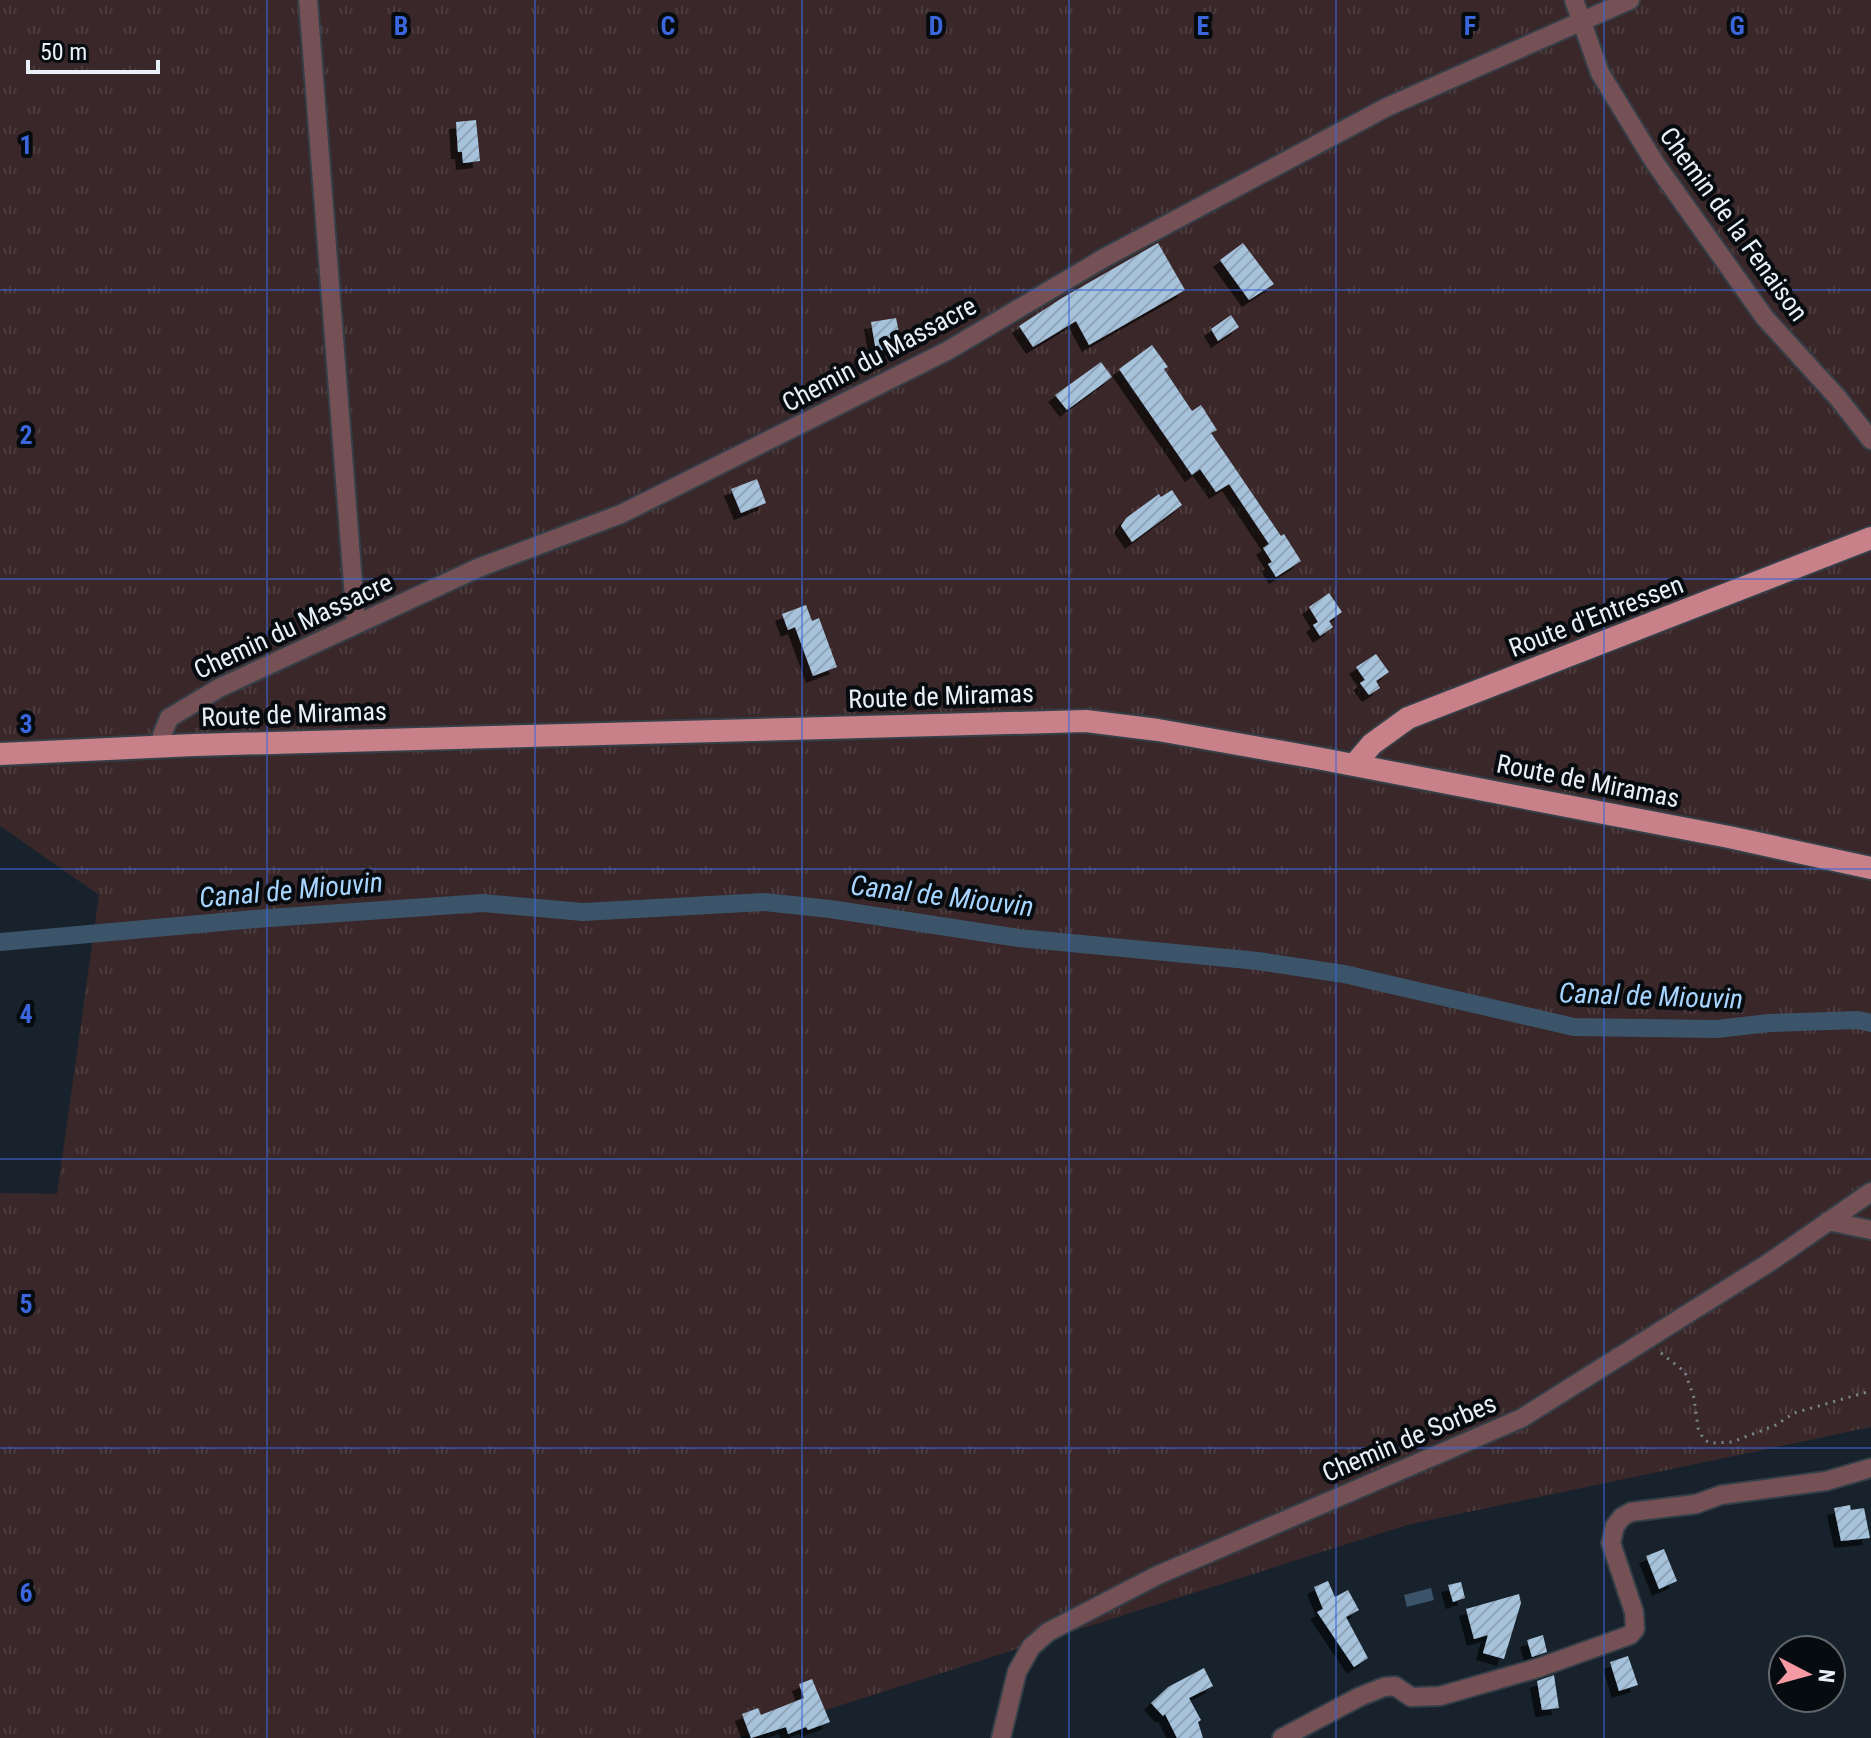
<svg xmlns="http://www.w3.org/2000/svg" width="1871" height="1738" viewBox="0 0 1871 1738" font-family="'Roboto Condensed',sans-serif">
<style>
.grass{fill:url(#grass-tufts)}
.water{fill:#3c546a}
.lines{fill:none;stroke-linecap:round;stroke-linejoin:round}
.canal{stroke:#3c546a;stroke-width:18}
.building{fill:url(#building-hatch);filter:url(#shadow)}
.minor-casing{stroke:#343f48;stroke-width:22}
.major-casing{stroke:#343f48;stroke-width:26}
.path{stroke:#7d878f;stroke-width:3;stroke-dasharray:2 6;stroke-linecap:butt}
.minor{stroke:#755155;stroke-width:18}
.major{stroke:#c98189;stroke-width:22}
.grid{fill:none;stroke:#3b66dd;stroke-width:2;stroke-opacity:0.55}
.labels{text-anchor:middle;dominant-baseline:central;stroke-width:8;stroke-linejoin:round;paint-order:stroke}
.street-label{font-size:26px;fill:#e8f0f7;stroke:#060b0f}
.water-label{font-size:28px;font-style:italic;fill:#a7d5ff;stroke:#060b0f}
.grid-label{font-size:26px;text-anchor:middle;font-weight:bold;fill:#3b66dd;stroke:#060b0f;stroke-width:8;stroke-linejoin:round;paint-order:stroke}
</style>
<defs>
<pattern id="grass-tufts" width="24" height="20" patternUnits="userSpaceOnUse" patternTransform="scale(2)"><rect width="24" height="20" fill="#392729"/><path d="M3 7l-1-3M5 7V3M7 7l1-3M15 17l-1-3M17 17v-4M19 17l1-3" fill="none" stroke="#4c3c3e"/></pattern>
<pattern id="building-hatch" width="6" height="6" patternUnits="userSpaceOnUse" patternTransform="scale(2)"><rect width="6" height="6" fill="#a7c3dc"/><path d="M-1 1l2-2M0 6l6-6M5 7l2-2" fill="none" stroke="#8fa4b8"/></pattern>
<filter id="shadow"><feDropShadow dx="-7" dy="7" stdDeviation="0" flood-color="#0009"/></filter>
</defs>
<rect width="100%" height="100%" fill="#17222c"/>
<path class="grass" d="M0 0H1871V1427L1407 1525 738 1738H0V1193L57 1194 99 895 0 826Z"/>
<path class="water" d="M1431 1588 1434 1600 1407 1607 1404 1595Z"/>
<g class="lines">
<path class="canal" d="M0 942 255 919 483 903 583 912 764 902 830 909 1019 938 1258 961 1344 974 1574 1027 1717 1029 1769 1023 1858 1020 1871 1023"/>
</g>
<path class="building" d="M476 120 480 161 463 163 462 152H458L456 122Z
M1158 243 1185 290 1089 345 1076 321 1033 347 1019 326 1062 298Z
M1243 243 1274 284 1249 300 1220 260Z
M1231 315 1239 327 1218 341 1211 329Z
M896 318 902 347 876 351 871 322Z
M1152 345 1168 367 1164 369 1192 411 1201 405 1217 430 1211 433 1281 536 1284 534 1301 561 1276 577 1268 564 1272 562 1263 548 1269 544 1229 484 1216 492 1200 469 1192 475 1119 369Z
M1101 362 1112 377 1067 410 1055 395Z
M757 479 766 503 741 513 731 489Z
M1172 490 1182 505 1132 542 1121 526 1126 518 1159 494 1161 497Z
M1329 593 1342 612 1329 621 1333 627 1320 636 1313 625 1318 622 1309 607Z
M806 605 812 621 819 618 837 667 813 676 795 627 788 630 782 614Z
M1376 654 1389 672 1376 681 1380 688 1369 695 1360 683 1365 680 1356 667Z
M1850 1505 1851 1510 1864 1508 1870 1538 1841 1541 1834 1508Z
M1664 1549 1677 1581 1659 1589 1646 1556Z
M1328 1581 1335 1597 1348 1590 1359 1610 1346 1617 1368 1658 1354 1667 1317 1612 1323 1609 1314 1587Z
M1461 1582 1465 1598 1453 1602 1448 1585Z
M1519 1594 1521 1603 1504 1659 1483 1653 1488 1635 1474 1639 1466 1609Z
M1543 1635 1547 1652 1532 1657 1527 1640Z
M1628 1656 1638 1685 1619 1691 1610 1662Z
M1204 1668 1213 1686 1189 1698 1201 1720 1198 1722 1203 1738H1177L1165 1714 1163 1716 1151 1703 1168 1687Z
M1554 1675 1559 1708 1542 1710 1537 1681Z
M812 1679 830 1722 808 1730 806 1727 788 1734 786 1727 751 1738 742 1714 758 1708 761 1715 804 1698 799 1684Z"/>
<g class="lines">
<g class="minor-casing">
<path id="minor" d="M308 0 356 623
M1574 0 1600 73 1655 163 1765 318 1838 398 1871 440
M162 746V735L169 718 219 688 478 568 621 514 947 351 1104 258 1387 107 1630 0
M1828 1221 1871 1230
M1001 1738 1017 1672 1031 1647 1048 1632 1158 1575 1522 1418 1770 1262 1871 1192
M1282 1738 1359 1697 1384 1687 1395 1686 1411 1697 1440 1696 1538 1668 1630 1635 1635 1629 1634 1612 1611 1543 1615 1526 1622 1517 1631 1512 1696 1504 1721 1495 1826 1481 1871 1468"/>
</g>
<g class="major-casing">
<path id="major" d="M0 754 194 745 1086 721 1158 730 1317 758 1729 837 1871 868
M1354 765 1372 744 1408 718 1871 538"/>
</g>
<path class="path" d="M1661 1353 1685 1372 1694 1398 1698 1428 1704 1440 1711 1443 1732 1442 1776 1425 1794 1413 1871 1391"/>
<use href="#minor" class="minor"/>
<use href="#major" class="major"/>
</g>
<path class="grid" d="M267 0V1738M535 0V1738M802 0V1738M1069 0V1738M1336 0V1738M1604 0V1738M0 290H1871M0 579H1871M0 869H1871M0 1159H1871M0 1448H1871"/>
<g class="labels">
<g class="street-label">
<text transform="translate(1734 224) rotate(54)">Chemin de la Fenaison</text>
<text transform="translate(879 354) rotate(-28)">Chemin du Massacre</text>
<text transform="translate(1596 616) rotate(-21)">Route d'Entressen</text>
<text transform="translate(293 626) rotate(-25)">Chemin du Massacre</text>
<text transform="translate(941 696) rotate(-2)">Route de Miramas</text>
<text transform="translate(294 714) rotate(-2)">Route de Miramas</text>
<text transform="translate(1588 781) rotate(11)">Route de Miramas</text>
<text transform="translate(1409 1438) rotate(-23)">Chemin de Sorbes</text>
</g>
<g class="water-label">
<text transform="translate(291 890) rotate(-5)">Canal de Miouvin</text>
<text transform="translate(942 896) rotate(7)">Canal de Miouvin</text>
<text transform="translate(1651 996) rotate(2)">Canal de Miouvin</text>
</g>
</g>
<g class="grid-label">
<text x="401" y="35">B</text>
<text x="668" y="35">C</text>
<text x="936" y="35">D</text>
<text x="1203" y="35">E</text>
<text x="1470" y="35">F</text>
<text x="1737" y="35">G</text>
<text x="26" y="154">1</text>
<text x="26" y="444">2</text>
<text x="26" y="733">3</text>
<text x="26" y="1023">4</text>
<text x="26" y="1313">5</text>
<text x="26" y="1602">6</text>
</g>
<g transform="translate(1807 1674) rotate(96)"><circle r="38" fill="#060b0f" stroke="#60676c" stroke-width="2"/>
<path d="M0-6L14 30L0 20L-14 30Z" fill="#f49aa5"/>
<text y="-12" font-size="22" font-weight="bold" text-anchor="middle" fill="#e8f0f7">N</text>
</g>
<path d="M28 60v12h130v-12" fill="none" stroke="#e8f0f7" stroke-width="4"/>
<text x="40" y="60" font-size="24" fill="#e8f0f7" stroke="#060b0f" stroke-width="6" paint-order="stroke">50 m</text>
</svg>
